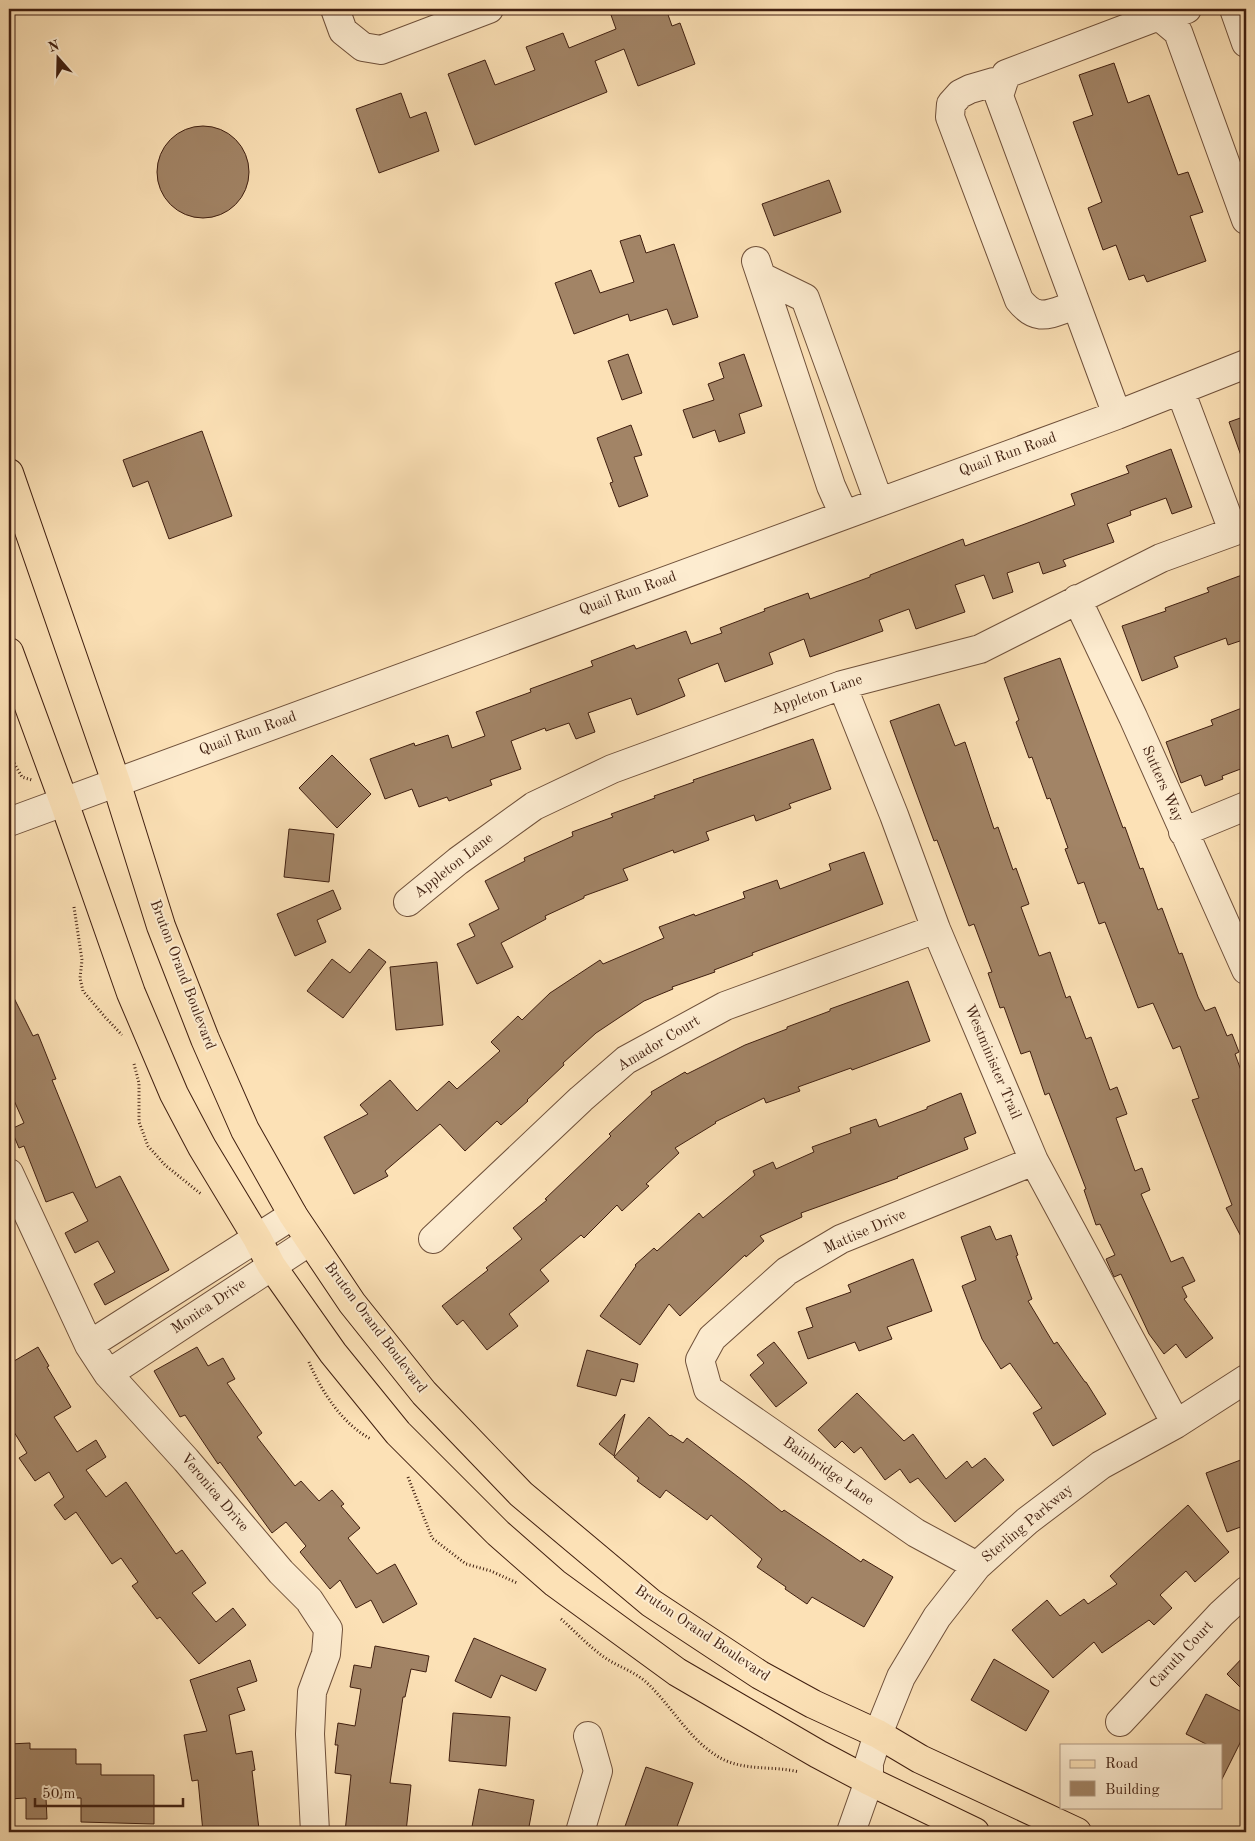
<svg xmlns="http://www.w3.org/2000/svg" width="1255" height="1841" viewBox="0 0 1255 1841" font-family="'Old Standard TT',serif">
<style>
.building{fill:#a28466;stroke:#401f10}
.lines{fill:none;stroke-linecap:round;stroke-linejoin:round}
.minor-casing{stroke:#6f503a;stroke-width:30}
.major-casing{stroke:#401f10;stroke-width:30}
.path{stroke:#401f10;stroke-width:3;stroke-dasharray:1 2.5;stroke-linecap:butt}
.minor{stroke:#fdecd0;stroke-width:28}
.major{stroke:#fce1b6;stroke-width:28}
.labels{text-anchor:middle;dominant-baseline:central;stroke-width:4;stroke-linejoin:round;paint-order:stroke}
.street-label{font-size:15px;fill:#401f10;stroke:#fdecd0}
</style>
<rect width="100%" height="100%" fill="#fce1b6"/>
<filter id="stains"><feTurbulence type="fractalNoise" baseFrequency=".004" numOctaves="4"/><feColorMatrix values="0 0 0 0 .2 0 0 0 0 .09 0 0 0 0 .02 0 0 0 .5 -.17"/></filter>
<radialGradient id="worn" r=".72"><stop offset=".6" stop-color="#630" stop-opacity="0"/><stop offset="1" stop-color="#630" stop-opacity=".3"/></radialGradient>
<path class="building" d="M627 9H666L672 26 680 23 695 64 638 86 624 49 595 61 607 92 475 145 448 74 485 60 495 85 535 70 526 47 563 33 569 48 616 29 611 15Z
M1114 63 1128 103 1149 95 1178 175 1188 172 1203 212 1190 216 1206 261 1147 282 1144 275 1129 280 1116 245 1103 250 1088 208 1102 202 1073 122 1093 115 1079 75Z
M401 93 410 118 426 112 439 151 379 173 356 109Z
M157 172a46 46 0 1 1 92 0a46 46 0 1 1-92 0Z
M829 180 841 212 774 236 762 204Z
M640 235 646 253 674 244 698 317 673 325 667 309 630 321 628 314 574 334 555 283 591 270 600 293 634 282 620 241Z
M628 354 642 393 622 400 608 361Z
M744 354 762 406 739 414 745 433 719 442 715 430 693 438 683 410 714 400 708 384 724 378 719 363Z
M1246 416V463L1244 464 1229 422Z
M631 425 642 455 634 457 648 496 619 507 610 483 613 482 597 438Z
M202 431 232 516 169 539 148 481 133 487 123 460Z
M1171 449 1192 507 1172 514 1166 498 1130 511 1131 515 1107 524 1114 542 1063 560 1066 566 1043 574 1039 562 1007 573 1013 592 993 599 984 575 955 585 965 612 916 629 909 609 879 620 883 631 810 657 804 639 769 653 773 664 725 682 718 663 678 679 685 696 658 707 637 715 631 698 588 713 595 732 576 739 569 723 546 731 545 728 511 741 521 769 490 780 492 785 449 801 447 797 419 807 412 789 385 799 370 759 414 743 415 746 448 735 452 748 485 736 476 712 531 692 530 689 593 666 591 661 634 645 636 649 686 631 691 644 722 633 720 628 765 611 764 609 808 593 810 599 870 577V575L963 539 965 546 1025 524 1075 505 1071 494 1129 473 1126 466Z
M1242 575 1246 586V639L1228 645 1226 638 1174 657 1178 667 1142 681 1122 626 1166 611 1165 608 1209 592 1207 588Z
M1060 658 1123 828 1125 827 1140 869 1143 868 1158 910 1162 908 1179 954 1182 953 1198 997 1205 1011 1215 1007 1227 1036 1232 1034 1239 1052 1235 1054 1246 1084V1246L1226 1208 1232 1205 1192 1100 1199 1098 1180 1046 1173 1049 1153 1003 1138 1008 1105 922 1099 924 1084 882 1078 884 1065 849 1068 848 1050 798 1047 799 1032 757 1029 758 1016 722 1019 720 1004 678Z
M939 704 955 746 965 742 994 829 998 827 1013 870 1016 868 1029 904 1021 907 1039 956 1050 952 1066 998 1070 996 1086 1039 1091 1037 1110 1090 1117 1087 1127 1114 1116 1118 1135 1171 1142 1168 1150 1190 1141 1194 1171 1262 1183 1257 1195 1281 1182 1287 1187 1297 1184 1299 1213 1338 1186 1358 1176 1344 1164 1354 1149 1334 1121 1274 1114 1277 1106 1259 1115 1255 1100 1224 1096 1225 1084 1190 1086 1189 1049 1093 1045 1095 1030 1051 1021 1054 1004 1007 1000 1008 988 973 992 972 974 924 969 926 937 840 934 841 890 721Z
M1242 708 1246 720V767L1222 776 1223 779 1205 786 1201 775 1181 783 1166 742 1213 725 1211 720Z
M813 739 831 789 789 804 791 808 756 821 754 815 706 832 709 840 674 853 673 850 623 869 628 880 584 896V898L545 916 546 919 501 943 513 967 477 984 457 944 475 936 469 924 499 909 485 881 525 861 524 858 573 836 572 832 613 817 611 814 655 798 654 796 694 782 693 780Z
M332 755 371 794 337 828 299 788Z
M289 829 334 834 329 882 284 877Z
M864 852 883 904 752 953 753 955 714 970 715 972 672 987 673 989 644 1001 596 1033 563 1063 564 1065 527 1100 528 1101 501 1125 497 1121 465 1151 440 1124 385 1171 388 1176 354 1194 324 1137 368 1114 360 1105 390 1080 417 1111 449 1081 457 1089 500 1051 491 1042 518 1016 522 1020 550 993 600 960 603 964 664 938 659 927 694 914 695 916 745 898 743 892 777 880 780 889 831 870 829 864Z
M333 890 341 909 317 920 326 942 295 956 277 914Z
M369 949 386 962 343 1018 307 991 332 959 350 973Z
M437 962 443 1025 396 1030 390 967Z
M908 981 930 1041 852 1070 851 1068 798 1087 800 1091 766 1103 764 1098 715 1122 716 1123 675 1148 679 1153 646 1184 649 1186 622 1211 617 1205 584 1238 581 1235 540 1270 549 1281 509 1314 518 1326 487 1350 463 1320 457 1325 442 1306 488 1270 486 1268 522 1239 513 1228 547 1200 545 1199 611 1136 609 1134 652 1094 651 1092 685 1072 687 1074 745 1045 787 1029V1027L830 1011V1009Z
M9 988 33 1036 38 1034 56 1079 52 1080 96 1188 120 1176 169 1270 105 1305 94 1284 115 1272 98 1241 75 1253 65 1233 88 1221 73 1192 46 1202 24 1146 19 1148 11 1129 24 1123 12 1096 9 1097Z
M961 1093 976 1133 964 1138 968 1149 897 1177 898 1178 801 1213 802 1217 760 1236 764 1241 746 1257 745 1255 680 1316 669 1304 640 1345 600 1316 636 1266 635 1265 654 1248 657 1251 699 1213 703 1218 755 1175 753 1171 773 1162 776 1169 814 1152 812 1147 851 1133 850 1128 876 1119 879 1127 927 1109V1107Z
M990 1226 996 1240 1011 1235 1018 1255 1016 1256 1032 1299 1028 1301 1054 1344 1057 1342 1085 1382H1086L1106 1414 1053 1446 1033 1413 1042 1408 1010 1363 1001 1369 982 1339 962 1286 976 1280 961 1237Z
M913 1259 932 1311 887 1327 892 1339 859 1351 855 1342 808 1359 798 1332 813 1327 806 1308 851 1292 848 1285Z
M774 1342 807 1383 776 1407 750 1375 764 1363 757 1355Z
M38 1347 49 1366 47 1367 71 1407 54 1417 77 1452 96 1440 106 1457 86 1470 106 1497 126 1482 176 1554 182 1550 206 1583 192 1593 216 1622 233 1608 246 1625 199 1664 160 1617 157 1619 132 1586 138 1582 121 1558 112 1564 76 1512 65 1520 54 1505 64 1497 49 1472 35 1481 19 1458 27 1453 9 1424V1364Z
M197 1347 208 1366 223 1358 235 1379 227 1383 262 1433 257 1437 295 1486 301 1481 319 1501 332 1490 344 1504 341 1506 360 1528 348 1538 377 1574 395 1564 417 1604 383 1623 371 1600 356 1608 340 1580 330 1589 300 1552 306 1546 286 1522 272 1533 220 1462 218 1464 185 1415 180 1417 154 1371Z
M587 1350 638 1364 634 1382 621 1379 616 1396 577 1386Z
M857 1393 904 1441 913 1434 946 1479 967 1461 972 1468 985 1458 1004 1480 955 1522 918 1478 910 1483 900 1469 885 1480 861 1447 854 1453 842 1441 835 1448 818 1430Z
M625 1414 614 1456 599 1444Z
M649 1417 670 1436 671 1435 683 1443 687 1438 746 1483 782 1512 784 1510 861 1562 863 1559 893 1577 864 1627 812 1597 807 1604 785 1589 786 1587 757 1567 762 1559 711 1515 707 1520 666 1490 660 1498 637 1481 639 1478 614 1457Z
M1246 1458V1525L1227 1532 1206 1473Z
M1188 1505 1229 1552 1195 1582 1186 1571 1160 1595 1172 1608 1154 1625 1149 1620 1102 1653 1094 1642 1053 1678 1012 1630 1047 1600 1060 1616 1084 1599 1088 1604 1117 1584 1110 1576Z
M474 1638 546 1669 536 1691 501 1675 491 1698 455 1681Z
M375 1646 429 1656 426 1672 411 1669 405 1697H403L390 1783 411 1785 406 1832H345L351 1775 335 1773 338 1745H335L338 1723 355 1726 361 1689 350 1687 354 1665 371 1668Z
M1246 1654V1693L1227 1674Z
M994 1659 1049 1691 1026 1731 971 1700Z
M250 1660 257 1681 237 1688 245 1710 229 1715 236 1754 252 1751 255 1770 252 1771 259 1829 228 1832H203L198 1780 192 1781 184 1735 207 1731 190 1680Z
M1206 1694 1246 1714V1731L1221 1781V1745H1208L1186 1734Z
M453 1713 510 1717 506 1766 449 1761Z
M30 1743V1749H76V1764H101V1775H154V1824L81 1822V1798H46L47 1819H26V1798L9 1799V1744Z
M646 1767 693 1783 675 1832H623Z
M479 1789 534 1800 528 1832H471Z"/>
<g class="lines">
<g class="minor-casing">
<path id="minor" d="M335 9 343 31 363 47 381 50 489 9
M1234 9 1246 43
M1163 20 1168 16 1187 9
M1002 85 994 82 970 89 960 94 951 104 950 117 1019 300C1038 324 1050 313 1076 305
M756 261 831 486 844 515
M762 277 805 298 879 502
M1180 390 1233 531
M1117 415 999 96 1006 74 1159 16 1178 32 1246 220
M1077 599 1133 717 1246 970
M842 685 894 815 936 929 1034 1161 1176 1424
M9 822 1117 415 1246 364
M1183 832 1246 806
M408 902 458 861 534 806 612 769 842 685 980 649 1161 558 1246 527
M9 1173 89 1345 108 1374 186 1460 281 1572 309 1600 328 1629 326 1654 312 1692 310 1734 315 1832
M433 1239 581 1099 626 1060 725 1006 936 929
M89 1345 293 1215
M108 1374 310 1241
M977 1566 916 1533 708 1389 700 1360 712 1338 787 1271 841 1239 1034 1161
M1120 1722 1221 1614 1246 1591
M580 1832 598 1771 588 1736
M851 1832 869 1781V1763L878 1734 901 1677 937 1617 977 1566 1027 1521 1101 1465 1176 1424 1246 1379"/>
</g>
<g class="major-casing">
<path id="major" d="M9 473 116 782 161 926 205 1039 245 1130 293 1215 352 1303 424 1393 521 1494 651 1603 760 1675 813 1704 878 1734 920 1759 1077 1832
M9 652 64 802 131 993 174 1094 202 1147 257 1238 271 1265 333 1353 398 1433 498 1533 555 1583 677 1672 818 1754 869 1781 975 1832"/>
</g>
<path class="path" d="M9 754 22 777 32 780
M74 907 82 960 80 978 83 991 105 1017 122 1035
M134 1064 139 1083V1122L148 1146 165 1165 201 1194
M309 1362C321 1391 343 1425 371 1439
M408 1477 432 1538 466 1564 491 1571 517 1583
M561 1619C576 1632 590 1648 607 1659 619 1667 635 1672 646 1682 671 1705 688 1738 717 1756 742 1772 771 1765 799 1772"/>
<use href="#minor" class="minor"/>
<use href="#major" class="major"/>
</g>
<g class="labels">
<g class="street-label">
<text transform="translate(1008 455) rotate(-20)">Quail Run Road</text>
<text transform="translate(628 594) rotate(-20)">Quail Run Road</text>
<text transform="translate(817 695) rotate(-19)">Appleton Lane</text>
<text transform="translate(248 734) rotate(-20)">Quail Run Road</text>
<text transform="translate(1162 784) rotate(66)">Sutters Way</text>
<text transform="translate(454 866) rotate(-38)">Appleton Lane</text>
<text transform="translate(182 975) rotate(69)">Bruton Orand Boulevard</text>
<text transform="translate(659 1044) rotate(-31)">Amador Court</text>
<text transform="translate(992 1062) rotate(67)">Westminister Trail</text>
<text transform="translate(865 1232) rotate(-24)">Mattise Drive</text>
<text transform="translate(209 1307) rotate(-34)">Monica Drive</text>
<text transform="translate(375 1328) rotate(53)">Bruton Orand Boulevard</text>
<text transform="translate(828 1472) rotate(35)">Bainbridge Lane</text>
<text transform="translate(214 1493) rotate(50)">Veronica Drive</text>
<text transform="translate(1028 1524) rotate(-40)">Sterling Parkway</text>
<text transform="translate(702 1634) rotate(34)">Bruton Orand Boulevard</text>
<text transform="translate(1182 1655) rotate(-47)">Caruth Court</text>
</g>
</g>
<rect width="1255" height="1841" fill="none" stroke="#fce1b6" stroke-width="30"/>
<rect x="10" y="10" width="1235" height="1821" fill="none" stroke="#401f10" stroke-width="2.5"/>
<rect x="15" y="15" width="1225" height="1811" fill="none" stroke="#401f10"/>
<rect x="1060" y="1744" width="162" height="65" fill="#fdecd0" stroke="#b19a83"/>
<rect x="1070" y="1760" width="25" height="8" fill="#fce1b6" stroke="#b19a83"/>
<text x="1105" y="1768" font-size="15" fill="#401f10">Road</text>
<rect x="1070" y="1781" width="25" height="15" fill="#a28466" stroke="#b19a83"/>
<text x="1105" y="1794" font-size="15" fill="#401f10">Building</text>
<g transform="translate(58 58) rotate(340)" stroke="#fdecd0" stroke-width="4" paint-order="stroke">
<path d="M0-4L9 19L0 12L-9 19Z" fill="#401f10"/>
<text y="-8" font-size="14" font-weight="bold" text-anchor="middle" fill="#401f10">N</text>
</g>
<path d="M35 1798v8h148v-8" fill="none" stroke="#401f10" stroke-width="2.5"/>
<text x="42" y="1798" font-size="15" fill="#401f10" stroke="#fdecd0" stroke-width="4" paint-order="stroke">50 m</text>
<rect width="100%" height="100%" filter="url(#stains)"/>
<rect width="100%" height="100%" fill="url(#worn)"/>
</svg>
